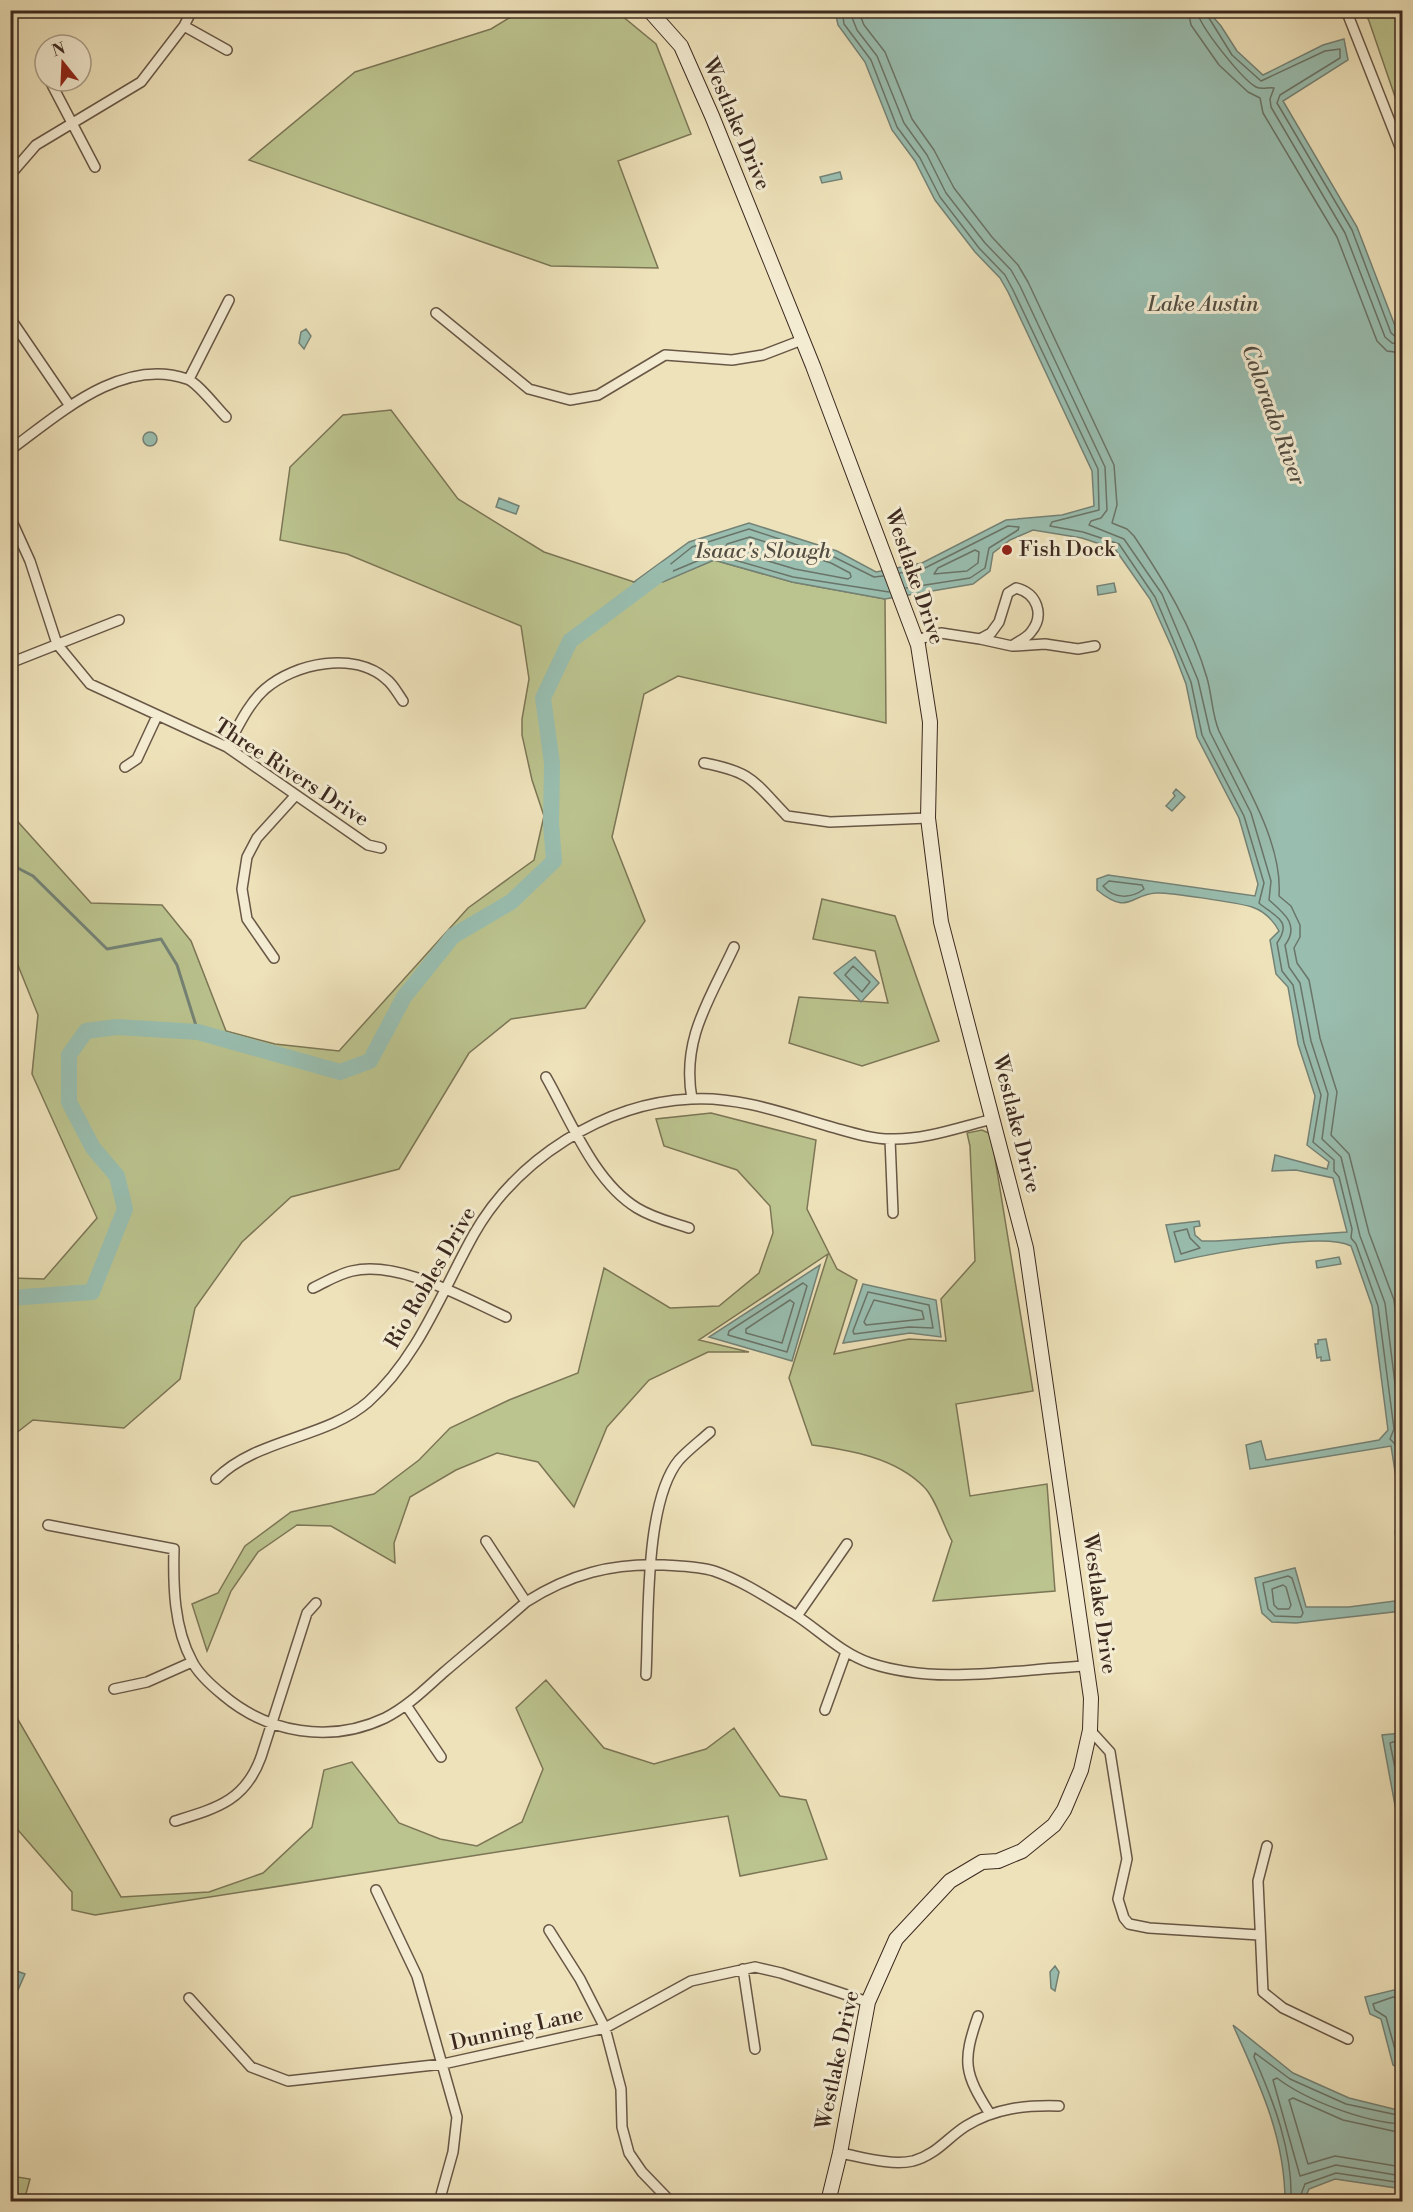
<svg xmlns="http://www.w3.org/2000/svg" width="1413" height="2212" viewBox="0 0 1413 2212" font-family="'Libre Bodoni',serif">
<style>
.green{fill:#bbc38e;stroke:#7c7656;stroke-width:1.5}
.water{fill:#99beb0;stroke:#748276;stroke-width:1.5}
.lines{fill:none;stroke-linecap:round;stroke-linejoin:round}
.shore{stroke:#6a7468;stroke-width:1.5}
.stream{stroke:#748276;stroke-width:3}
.river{stroke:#99beb0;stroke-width:16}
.street-casing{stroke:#685746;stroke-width:12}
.secondary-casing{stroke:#3c291f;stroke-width:16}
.street{stroke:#f4ecd2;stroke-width:9}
.secondary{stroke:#f4ecd2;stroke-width:14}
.poi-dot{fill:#8f2418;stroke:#f4ecd2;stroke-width:2}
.labels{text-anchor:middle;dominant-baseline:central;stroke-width:6;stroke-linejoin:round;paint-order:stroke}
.street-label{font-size:21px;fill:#3c291f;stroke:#f4ecd2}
.poi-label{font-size:21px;fill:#3c291f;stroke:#f4ecd2;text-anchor:start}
.water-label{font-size:22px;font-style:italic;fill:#534e43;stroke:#f4ecd2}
</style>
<rect width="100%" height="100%" fill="#eee2ba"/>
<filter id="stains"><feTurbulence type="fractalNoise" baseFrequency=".00333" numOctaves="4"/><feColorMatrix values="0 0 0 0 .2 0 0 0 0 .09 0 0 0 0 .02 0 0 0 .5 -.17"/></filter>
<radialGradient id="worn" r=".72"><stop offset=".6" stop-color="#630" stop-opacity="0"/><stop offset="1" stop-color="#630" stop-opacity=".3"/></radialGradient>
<path class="green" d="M522 10 616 11 656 44 691 134 618 161 658 268 551 266 249 160 355 72 491 29Z
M1364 11H1402V117L1369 21Z
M391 410 458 499 544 552 634 582 663 581 714 560 792 582 885 599 886 723 678 676 644 694 612 837 645 921 585 1008 511 1019 469 1053 399 1169 291 1197 242 1242 195 1308 180 1379 124 1428 33 1420 11 1437V1278L44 1279 97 1218 32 1074 38 1015 11 948 10 813 91 903 162 905 191 941 226 1031 275 1044 339 1051 468 908 534 860 544 816 532 780 522 735V719L529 679 521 626 347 554 280 540 290 467 343 415Z
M822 899 895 916 939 1041 862 1066 789 1043 799 997 888 1003 875 951 813 939Z
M711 1113 816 1140 807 1209 837 1269 857 1280 834 1354 909 1339 946 1341 941 1299 975 1261 970 1146 967 1133 982 1130 991 1134 1033 1391 956 1404 970 1496 1047 1484 1055 1591 933 1601 952 1541C944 1527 935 1497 924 1487 896 1458 850 1450 812 1445L789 1378 828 1254 699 1340 749 1352H708L649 1380 607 1427 574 1507 538 1462 497 1453 456 1470 410 1497 394 1543 395 1563 331 1526 297 1525 258 1552 231 1591 207 1651 192 1604 218 1593 245 1546 291 1512 374 1494 419 1460 450 1428 509 1400 578 1373 604 1268 670 1308 719 1306 759 1273 773 1233 770 1206 737 1170 664 1146 656 1119Z
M11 1639 18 1645 13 1711 121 1897 209 1892 263 1873 312 1827 324 1770 352 1762 399 1823 440 1839 477 1846 522 1822 543 1769 516 1708 546 1680 604 1748 654 1764 706 1749 734 1728 780 1796 806 1800 827 1859 740 1876 728 1816 95 1915 72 1910V1892L11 1822Z
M11 2176 30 2179 24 2201H11Z"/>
<path class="water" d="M835 11H1208L1221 26 1237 51 1263 75 1323 45 1344 39 1348 60 1283 101 1357 227 1397 331 1402 330V1563L1395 1532 1402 1516 1391 1446 1250 1469 1246 1445 1261 1441 1266 1460 1379 1440 1388 1430 1372 1306 1351 1246C1322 1231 1210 1254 1175 1262L1166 1225 1199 1221 1200 1226 1194 1227 1195 1235 1202 1241H1216L1347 1232 1333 1178 1296 1170 1272 1171 1275 1155 1327 1169 1329 1162 1307 1145 1315 1096 1298 1044 1288 987 1276 974 1270 940 1279 931C1273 920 1264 911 1252 907 1239 903 1168 892 1156 893 1129 895 1129 916 1097 890V879L1108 875 1255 896 1258 884 1239 818 1197 737 1186 684 1173 650 1150 599 1115 549 1082 538 1033 530 1010 540 993 553 990 571 973 584 885 599 792 582 714 560 663 582H634L689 542 749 523 837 551 876 572 922 563 1006 520 1062 515 1094 506 1092 471 1008 292 1000 278 975 252 935 200 915 161 892 130 865 62 838 25Z
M840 172 842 179 822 183 820 177Z
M306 329 311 336 304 349 299 343 301 332Z
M143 439a7 7 0 1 1 14 0a7 7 0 1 1-14 0Z
M499 498 519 506 516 514 496 507Z
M1114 583 1116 592 1098 595 1097 586Z
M1176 789 1185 797 1172 811 1166 806 1175 796 1173 793Z
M855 957 879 983 861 1002 834 973Z
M1339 1257 1341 1264 1317 1268 1316 1261Z
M820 1265 792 1361 709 1337Z
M863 1284 936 1300 941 1337 910 1333 843 1343Z
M1326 1339 1330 1360 1321 1361V1357L1317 1358 1315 1344H1318V1340Z
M1295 1568 1306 1607H1349L1402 1600V1611L1296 1623 1272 1622 1262 1613 1255 1578Z
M1402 1733V1843L1382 1735Z
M1055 1966 1059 1972 1055 1991 1051 1988 1050 1972Z
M17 1971 25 1974 18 1990 11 1987Z
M1394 1990 1402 1993V2070L1393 2065 1381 2019 1370 2014 1365 1997Z
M1233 2025 1293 2073 1349 2098 1402 2111V2201L1396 2188 1335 2179 1309 2189 1304 2201H1285C1285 2137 1259 2083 1233 2025Z"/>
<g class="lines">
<path class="shore" d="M842 10 844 24 871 60 897 127 920 158 940 197 979 248 1005 275 1013 290 1098 469 1099 510 1052 522 1050 526 1083 532 1119 544 1155 597 1191 682 1202 735 1244 816 1264 883 1259 903C1275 917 1293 920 1277 943L1282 971 1293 985 1304 1043 1321 1095 1313 1142 1334 1160V1171L1339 1177 1352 1229 1351 1238 1356 1244 1378 1306 1394 1429 1390 1439 1397 1446 1402 1480
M849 10 857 30 877 56 904 123 927 155 946 193 985 243 1011 270 1020 286 1105 467 1107 510 1101 518 1091 521 1089 525 1124 539 1162 594 1198 680 1210 732 1251 813 1271 881 1269 900C1284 913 1300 925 1285 945L1289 967 1300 983 1311 1041 1328 1094 1322 1139 1341 1157 1360 1236 1385 1303 1402 1440
M858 10 864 25 885 52 912 119 934 150 954 188 992 237 1018 265 1028 282 1114 465 1117 505 1112 523 1127 529 1134 536C1164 581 1192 626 1207 678 1212 695 1212 715 1219 731 1242 779 1283 841 1279 896L1291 906 1300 925V937L1294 948 1297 963 1309 980 1320 1038 1337 1092 1331 1135 1349 1154 1369 1233 1394 1300 1402 1372
M1188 10 1191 25 1219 65 1248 92 1260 98 1263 113 1337 237 1377 341 1387 351 1402 353
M1197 10C1198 25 1242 79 1256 87 1262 90 1268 87 1274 88L1270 99 1271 107 1345 233 1385 337 1392 343 1402 344
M1204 10 1232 55 1261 81 1325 51 1340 49V58L1280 95 1277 103 1352 230 1391 333 1396 337 1402 336
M750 537 831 563 850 573 851 577 848 579 795 569 725 548 727 544Z
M975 550 979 552 978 563 967 571 934 574 938 568Z
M900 573 925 568 1008 526 1019 527 1018 530 989 548 985 568 970 578 906 588
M883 576 874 577 834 557 749 529 692 547 662 571 666 574 714 554 793 577 889 592
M1109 881 1142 885 1144 889C1131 899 1114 899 1103 886Z
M853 966 870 982 862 992 845 975Z
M1187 1229 1190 1238 1200 1248 1181 1254 1174 1232Z
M803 1283 807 1286 787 1352 728 1335 729 1331Z
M868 1292 929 1305 933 1328 909 1327 854 1334 853 1331Z
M790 1300 794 1303 782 1343 746 1333V1329Z
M874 1300 922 1311 924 1319 866 1325 864 1322Z
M1288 1576 1292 1578 1303 1613 1301 1617 1275 1616 1268 1609 1263 1583Z
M1283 1585 1286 1587 1291 1605 1289 1609H1278L1274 1605 1272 1589Z
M1402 1739 1390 1743 1402 1803
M1402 1998 1393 1997 1373 2004 1375 2010 1386 2017 1398 2060 1402 2063
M1402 2124C1365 2122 1307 2101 1277 2078L1273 2080 1300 2176 1336 2165 1402 2176
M1402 2133 1343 2120 1293 2098 1289 2100 1308 2164 1335 2156 1402 2167
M1291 2202C1293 2152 1274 2102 1254 2057L1255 2053 1290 2079 1346 2104 1402 2116
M1298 2202 1305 2184 1336 2173 1396 2182 1402 2189"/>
<path class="stream" d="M10 864 33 876 107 949 161 939 177 965 198 1032"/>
<path class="river" d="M10 1298 92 1292 125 1209 117 1176 93 1148 69 1102V1055L86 1031 117 1027 198 1032 340 1072 370 1061 404 997 453 936 511 902 554 861 551 823 552 763 543 698 570 641 665 570"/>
<g class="street-casing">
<path id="street" d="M1346 10 1402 152
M184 26 227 50
M50 81 95 167
M10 175 36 145 141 82 184 26 192 10
M436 313 529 389 570 400 598 395 665 355 732 360 763 355 802 340
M10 318 70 406
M189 379 229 300
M10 450C58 415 122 356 187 379 197 382 217 408 226 417
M10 517 30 561 57 644 90 684 227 747 368 845 381 848
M916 640 941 633 980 639 991 633 999 622 1008 593 1016 588C1037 593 1045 615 1031 632 1027 638 1017 642 1012 646L980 639
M1014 646 1045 644 1078 649 1095 646
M10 663 119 620
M227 747C238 727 248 704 265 689 295 663 354 651 386 679 393 684 398 694 403 701
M704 763C753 772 754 782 787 816L830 822 928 818
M125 767 137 759 157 716
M274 958 247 919 242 889 247 857 257 838 295 796
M546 1077C570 1119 594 1182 637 1208 653 1218 671 1222 689 1228
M692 1099C681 1039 710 999 734 947
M890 1139 893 1213
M313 1288C326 1282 338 1274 352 1271 399 1260 464 1298 506 1317
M216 1479C257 1438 325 1439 368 1402 418 1358 442 1291 474 1234 517 1159 604 1103 691 1099 740 1096 789 1115 835 1128 853 1133 872 1139 891 1139 925 1140 960 1127 993 1119
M48 1525 174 1549C173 1586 174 1628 192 1661 198 1674 212 1686 223 1695 268 1733 330 1744 385 1718 407 1707 425 1689 443 1673 471 1649 499 1626 526 1602 570 1574 612 1563 664 1565 681 1566 698 1566 714 1571 743 1581 768 1598 794 1614 819 1630 841 1653 870 1663 939 1686 1016 1669 1087 1666
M486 1541 526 1602
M797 1616 847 1544
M646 1675C649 1620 644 1502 679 1460 688 1450 700 1441 710 1432
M114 1689 147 1682 192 1662
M406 1705 441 1757
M825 1710 846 1652
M1090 1730 1110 1752 1127 1859 1118 1899 1124 1918 1129 1924 1149 1928 1259 1935
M175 1821C217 1808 245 1801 261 1757L307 1613 316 1603
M1267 1846 1258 1881 1263 1992 1283 2008 1348 2039
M376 1890 417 1976 457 2117 453 2152 439 2202
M549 1930 580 1979 605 2028 621 2089 622 2127 629 2153 642 2172 671 2202
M743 1969 755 2049
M189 1998 251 2067 288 2081 443 2064 605 2028 691 1981 755 1967 781 1973 868 2002
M978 2016C962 2062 964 2073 990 2114
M840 2153C862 2157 891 2166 913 2161 936 2155 947 2138 966 2126 995 2108 1026 2105 1059 2106"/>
</g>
<g class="secondary-casing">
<path id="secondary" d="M649 10 681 46 712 116 813 366 918 645 930 722 928 818 941 922 1026 1248 1091 1698 1090 1730 1081 1770 1064 1810 1054 1825 1022 1851 998 1861 982 1862 950 1881 896 1939 868 2002 840 2153 828 2202"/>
</g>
<use href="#street" class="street"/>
<use href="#secondary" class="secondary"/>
</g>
<circle class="poi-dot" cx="1007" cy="550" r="6"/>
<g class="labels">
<g class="street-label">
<text transform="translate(736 124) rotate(67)">Westlake Drive</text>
<text transform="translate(914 577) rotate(71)">Westlake Drive</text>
<text transform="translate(291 773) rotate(33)">Three Rivers Drive</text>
<text transform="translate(1016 1124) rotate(76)">Westlake Drive</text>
<text transform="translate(431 1278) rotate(-60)">Rio Robles Drive</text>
<text transform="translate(1099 1604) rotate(82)">Westlake Drive</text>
<text transform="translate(517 2029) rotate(-13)">Dunning Lane</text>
<text transform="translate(838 2060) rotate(-78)">Westlake Drive</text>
</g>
<g class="poi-label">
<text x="1019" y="550">Fish Dock</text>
</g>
<g class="water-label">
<text x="1203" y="304">Lake Austin</text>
<text transform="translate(1273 415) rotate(70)">Colorado River</text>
<text x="763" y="551">Isaac's Slough</text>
</g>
</g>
<rect width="1413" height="2212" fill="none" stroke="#eee2ba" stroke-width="36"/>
<rect x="12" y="12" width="1389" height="2188" fill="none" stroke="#3c291f" stroke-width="3"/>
<rect x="18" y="18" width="1377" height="2176" fill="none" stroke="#3c291f" stroke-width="1.5"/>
<g transform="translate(63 63) rotate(342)"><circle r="28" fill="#f4ecd2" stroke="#aa9e8a" stroke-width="1.5"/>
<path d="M0-4.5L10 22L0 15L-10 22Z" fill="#8f2418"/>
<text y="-9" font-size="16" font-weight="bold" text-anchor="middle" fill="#3c291f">N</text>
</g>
<rect width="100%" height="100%" filter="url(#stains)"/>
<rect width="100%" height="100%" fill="url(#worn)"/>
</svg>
